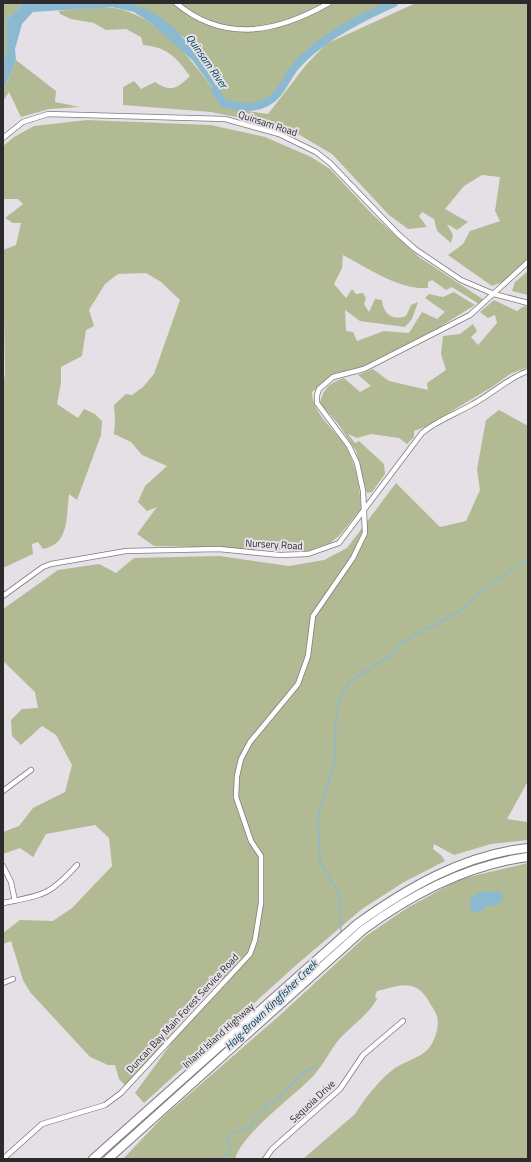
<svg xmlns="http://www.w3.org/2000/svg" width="531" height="1162" font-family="'Titillium Web',sans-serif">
<rect width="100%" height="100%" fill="#e5e0e6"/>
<!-- green -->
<g fill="#b2ba94">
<path d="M3 3H24L7 19V50L3 62Z"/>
<path d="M129 3H394C362 17 318 40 295 67 286 78 281 95 267 102 253 110 238 107 223 103L216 82 185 38Z"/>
<path d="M416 3H528V258L505 281 492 286 448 255 463 244 470 231 500 221 495 211 500 177 482 175 464 186 445 209 468 222 457 230 447 224 453 235 451 243 437 231 434 219 422 212 419 216 427 227 408 229 389 215 332 154 286 127 211 112 123 105V87L134 81 141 89 155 82C171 93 178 88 190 76 176 57 167 47 143 45L141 37 126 29 106 30 94 23 71 19 60 14 59 11C76 9 97 5 114 8 159 15 194 63 220 98L222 105 241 110 268 114 306 65 326 44Z"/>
<path d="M16 60 56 91 55 102 80 107 49 109 21 117 9 92 3 101V91Z"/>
<path d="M87 120 211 125 265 137 311 157 330 169 372 214 419 257 484 300 479 304 452 287 446 290 432 280 428 282V288C399 290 368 268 343 255L342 268 334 284 346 298 352 289 356 294 363 293 366 298 364 304 369 312 375 299 382 300C383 314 393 321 406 316L411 305 418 302 412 319 405 327 360 321 345 310 346 331 353 332 357 341 384 331 409 333 422 312 437 319 445 312 425 298 429 294 443 297 454 292 475 305 438 328 362 367 333 374 312 392C313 416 336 429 347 449 357 467 360 489 361 509L339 536 330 543 305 552 271 549 154 546 137 534 157 507 147 511 138 502 145 486 167 466 142 455 131 442 114 434 115 420 114 405 126 394 132 395 143 387 154 374 180 300 161 282 146 273 118 274 105 284 89 310 94 326 86 330 82 356 61 367V383L57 404 78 418 84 409 95 414 102 421 101 435 77 500 69 494C66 516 70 544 43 549L38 542 32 544 33 554 3 568V385L5 375 3 250 16 245 21 223H13L5 218 23 204 18 199H3V146L14 137 34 126Z"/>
<path d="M528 271V295L512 291 515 282Z"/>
<path d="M494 300 517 311 524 306 528 307V367L510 374 492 387 425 427 414 431V437L407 444 399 438 371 434 357 438 348 434 355 443 359 441 384 464 385 474 372 492 367 493 356 451 339 425 320 403C323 389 330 382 344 378L360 392 371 386 358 375 373 369 389 381 428 390 427 383 446 370 441 354 443 336 460 334 473 324 477 331 471 337 478 345 497 323 495 315 488 318 480 312Z"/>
<path d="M499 410 528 426V781L507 819 528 822V840L491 844 454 855 434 844 433 849 441 855 445 861 404 882 362 909 295 966 144 1103 135 1093 173 1041 227 983 220 978 126 1086 119 1079 115 1065H108L90 1057 30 992 23 980 11 941 3 944V933L20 920 53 921 72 908 112 866 109 838 95 825 46 834 33 857 20 848 3 854V832L19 826 33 808 65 792 72 765 56 735 42 726 21 745 12 736 11 720 22 709 38 708 35 692 3 661V609L58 570 99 564 116 573 134 558 219 556 289 566 324 560 347 548 396 483 440 527 466 521 480 490 477 469 486 420Z"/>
<path d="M528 863V1159H303L355 1114C365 1098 380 1079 395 1068 404 1062 416 1059 425 1052 434 1045 440 1027 437 1016 435 1011 431 1005 428 1000 414 977 397 987 377 991L375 996 377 999C366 1018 350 1026 337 1042 327 1055 321 1070 308 1081 288 1101 243 1133 235 1159H123L163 1117 279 1016 366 936 407 908 460 879Z"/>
</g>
<!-- water -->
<g fill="#8bbad0">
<path d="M24 3H129C163 13 181 32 200 60 209 73 216 83 220 98L193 61 152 24 134 12 112 7 33 12 22 24 15 49 16 60 3 91V62L7 50V19Z"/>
<path d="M500 892 504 896 498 905H489L478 913 470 910C468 889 483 892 500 892Z"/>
</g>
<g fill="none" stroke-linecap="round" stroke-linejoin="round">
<!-- stream -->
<g stroke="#8bbad0" stroke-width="1.5">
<path d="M3 14 7 19"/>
<path d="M341 933 339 894 320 862 318 817 335 759 336 716 340 698 350 681 390 656 402 642 459 612 492 583 528 559"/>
<path d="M207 1076 238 1047"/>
<path d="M221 1159 231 1150 227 1140C235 1127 240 1132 251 1127L254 1118 265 1109V1106L279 1098 301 1074 315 1066"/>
</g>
<!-- river -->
<path stroke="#8bbad0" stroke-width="8" d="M215 89 223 103C238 107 253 110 267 102 281 95 286 78 295 67 318 40 362 17 394 3"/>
<defs>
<g id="street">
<path d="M176 3C225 44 278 32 329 3"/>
<path d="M3 138 23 122 48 114 225 119 279 134 316 152 330 163 398 234 415 249 461 280 494 294 528 303"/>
<path d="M3 596 43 567 51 564 126 551 219 549 280 555 308 554 339 543 422 433C437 420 456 414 473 404 492 394 508 378 528 371"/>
<path d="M3 791 31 770"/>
<path d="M3 866 11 882 15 901"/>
<path d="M3 903C43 895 49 896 77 865"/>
<path d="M3 983 13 979"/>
<path d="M3 1159 42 1124 105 1105 121 1093 250 954 255 940 261 903V856L251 841 236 797 237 776 241 759 250 742 298 684 308 656 313 616 353 558 365 533 363 491 357 463 349 446 317 403V395L319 389 333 377 364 369 470 315 528 262"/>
<path d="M265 1159 272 1149 340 1089 363 1055 403 1021"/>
</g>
<g id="highway">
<path d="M93 1159 357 924C407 888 465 854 528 848"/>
<path d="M108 1159 363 930C412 894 467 865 528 857"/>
</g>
</defs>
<!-- street casing -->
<use href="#street" stroke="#7e7a7f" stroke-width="6"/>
<!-- highway casing -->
<use href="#highway" stroke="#7e7a7f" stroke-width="10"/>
<!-- street -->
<use href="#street" stroke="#fff" stroke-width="4.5"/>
<!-- highway -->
<use href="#highway" stroke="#fff" stroke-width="8"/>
</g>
<g text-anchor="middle" stroke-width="4" stroke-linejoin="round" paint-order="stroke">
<!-- street labels -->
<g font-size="10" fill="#2c2a2c" stroke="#e5e0e6">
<text transform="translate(268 123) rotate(18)" y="4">Quinsam Road</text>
<text transform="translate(274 544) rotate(3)" y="4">Nursery Road</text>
<text transform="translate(182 1013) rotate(-47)" y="4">Duncan Bay Main Forest Service Road</text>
<text transform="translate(218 1035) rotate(-42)" y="4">Inland Island Highway</text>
<text transform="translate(312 1101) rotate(-43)" y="4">Sequoia Drive</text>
</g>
<!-- water labels -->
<g font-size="11" font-style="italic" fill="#02465c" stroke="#e5e0e6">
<text transform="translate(207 61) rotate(55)" y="4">Quinsam River</text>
<text transform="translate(271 1005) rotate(-44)" y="4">Haig-Brown Kingfisher Creek</text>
</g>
</g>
<!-- border -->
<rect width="531" height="1162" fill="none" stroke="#2c2a2c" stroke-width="8"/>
</svg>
